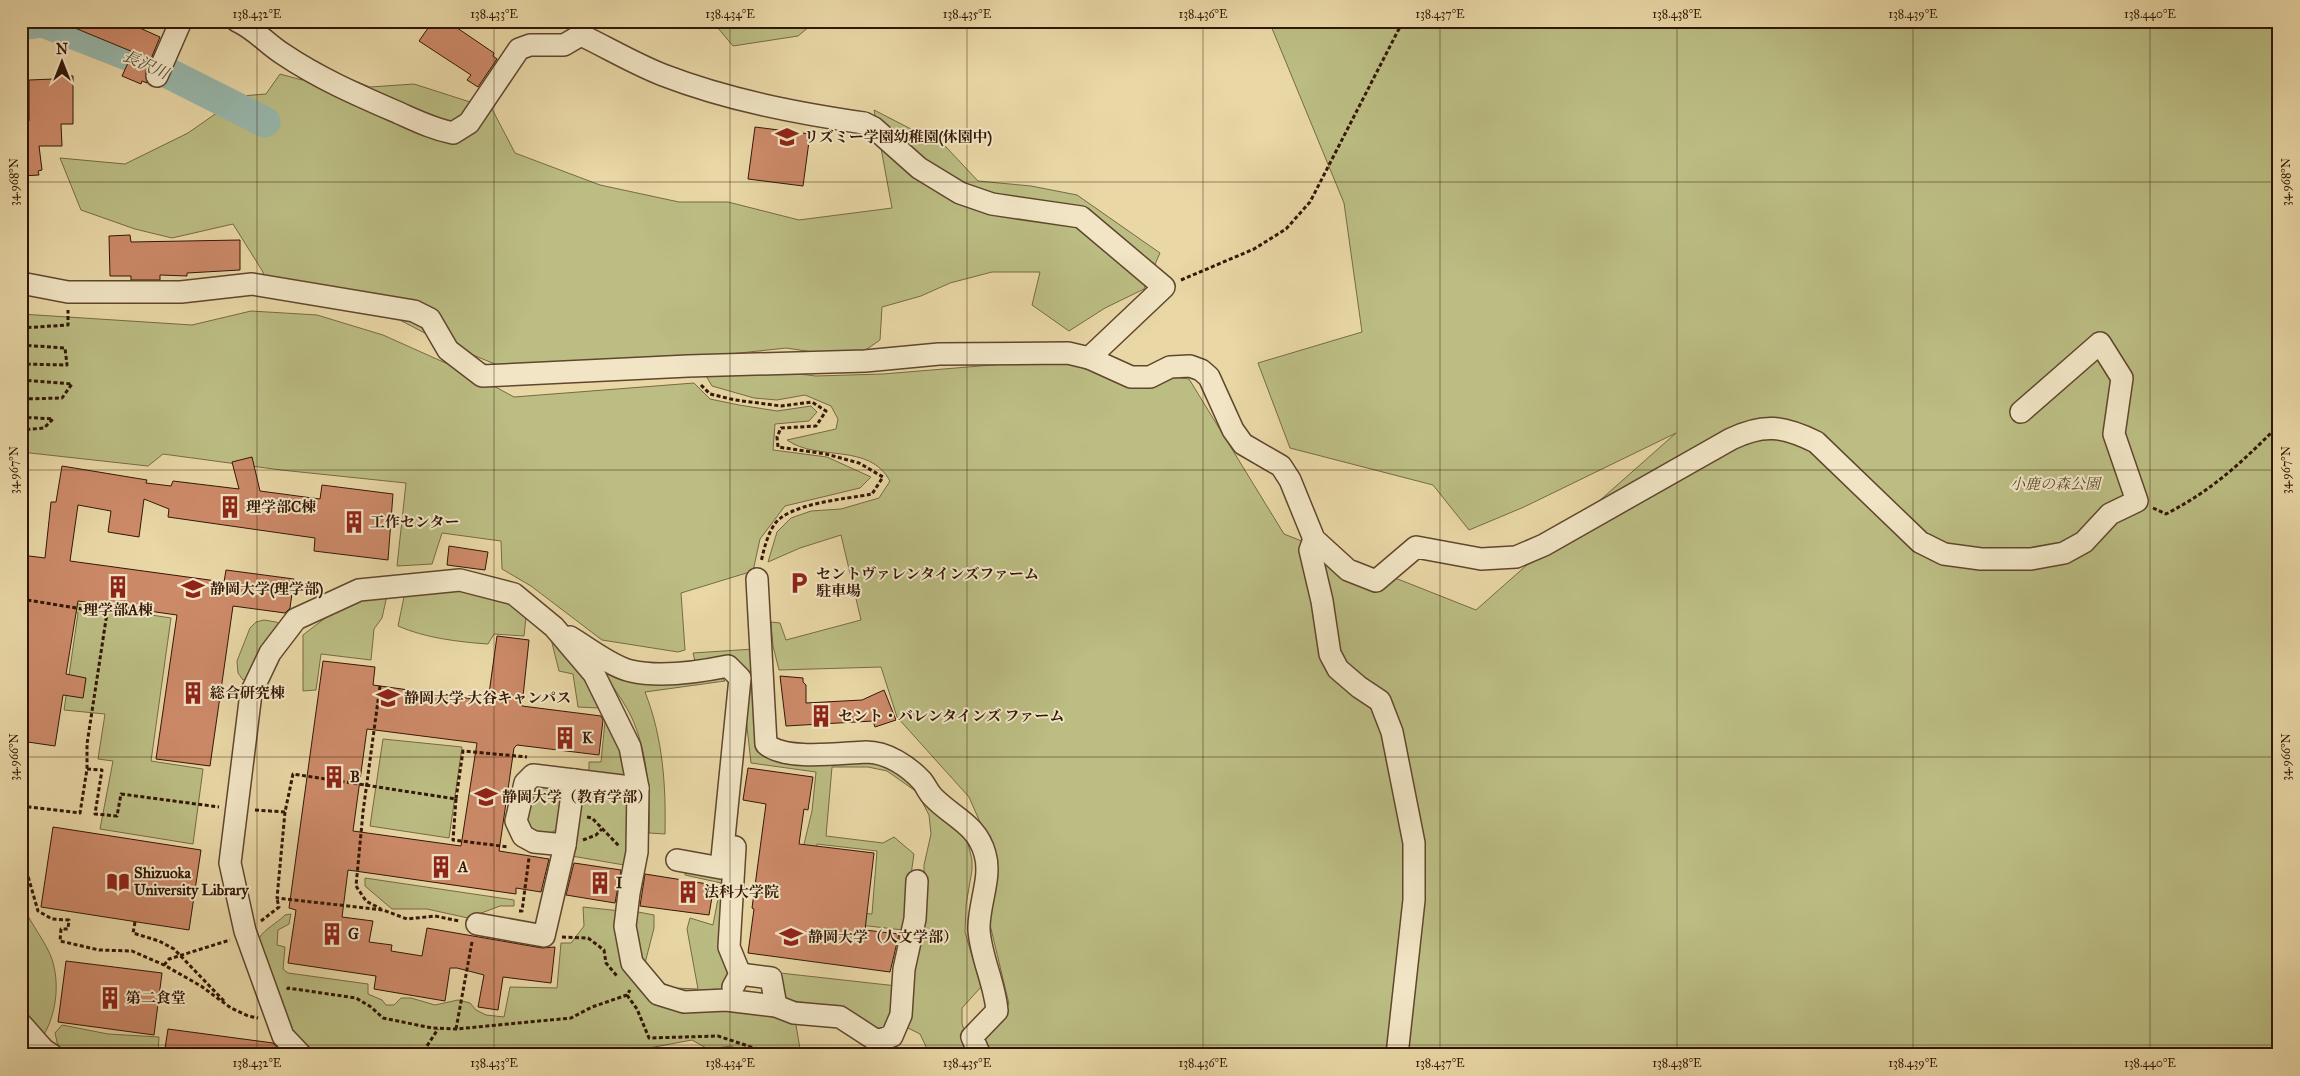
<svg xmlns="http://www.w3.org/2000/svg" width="2300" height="1076" font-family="'IM FELL Great Primer','Noto Serif JP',serif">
<rect width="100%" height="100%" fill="#e9d7a6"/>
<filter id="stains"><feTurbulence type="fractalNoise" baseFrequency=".004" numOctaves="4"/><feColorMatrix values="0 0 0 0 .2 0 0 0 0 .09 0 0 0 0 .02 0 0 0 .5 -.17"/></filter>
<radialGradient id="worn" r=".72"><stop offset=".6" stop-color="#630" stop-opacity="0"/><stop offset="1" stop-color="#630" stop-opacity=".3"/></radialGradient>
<!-- green -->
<g fill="#bbbd83" stroke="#776a44">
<path d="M712 21H816L798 36 733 46Z"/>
<path d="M1269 21H2279V1055H989L982 1038 1009 1004 987 912 997 861 969 797 897 717 881 667 779 670 773 646 771 622 780 623 786 640 861 620 841 535 800 548 768 562 777 532 791 518 811 511 841 509 879 498 890 481C869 442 818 462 787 440L836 429 838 419 831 406 805 395 777 400 754 398 712 386 705 374 773 371 816 376 883 374 1053 360 1189 379 1284 534 1476 610 1676 433 1524 507 1469 530 1433 485 1290 448 1258 363 1362 332 1344 203Z"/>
<path d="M328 70 370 87 414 84 492 109 515 153 600 185 679 202H728L799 220 892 208 874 110 946 147 978 181 1031 186 1077 195 1160 253 1144 289 1105 308 1069 331 1032 305 1040 272H992L950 283 921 296 882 307 880 340 854 358 786 348 657 362 507 369 444 343 392 316 266 288 263 272 233 224 172 238 135 229 81 210 60 158 125 164 188 133 241 96 266 94 280 74 302 80Z"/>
<path d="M251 311 317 315 383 335 479 378 514 397 694 383 710 399 739 405 777 411 811 406 817 412 809 421 775 424 773 450 827 457 871 477 860 488 785 506 760 539 753 571 681 593 685 650 678 652 602 640 531 586 502 569 501 541 442 533 432 564 397 566 406 483 281 470 163 454 148 466 21 452V314L192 325Z"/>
<path d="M470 588 516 605 526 617 524 636 494 634 488 644C459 642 425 638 398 626L405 592Z"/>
<path d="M388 591 382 618 374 629 371 660 321 654 316 690 303 691V635L337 609Z"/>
<path d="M65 602 171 618 151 761 203 769 193 844 100 829 113 761 98 759 105 714 64 710 78 613 61 609Z"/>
<path d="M264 620 276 622 284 626 248 679 243 680 238 673 237 661 250 628 256 622Z"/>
<path d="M550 635 584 671 617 730 628 780 589 776V762H601L605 721 600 708 578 707 573 674 559 671Z"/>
<path d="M754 649 756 744 872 760 900 769 966 835 972 860V870L966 905 965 932 981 987 962 1008V1024L973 1055H930L920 1034 906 1027 884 1034 830 1006 786 1000 780 973 897 986 924 902V865L931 834 929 815 917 792 887 771 868 767H832L826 836 883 843 894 837 914 854 903 930 834 922 808 908 872 914 877 851 817 844 814 863 800 861 812 811 816 772 751 763 742 681 696 665 693 653Z"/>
<path d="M594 657 716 673 725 681 645 692C663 738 666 785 665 834L649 833C650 794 648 752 631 716 621 696 605 677 594 657Z"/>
<path d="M383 739 462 747 449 838 370 826Z"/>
<path d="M547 782 558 789 561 798 557 829 548 835 527 829C527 810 523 784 547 782Z"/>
<path d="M577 786 632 792 630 866 566 855Z"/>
<path d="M733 825 736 964 724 995 665 993 661 982 674 988 698 989 687 929 690 918 713 925 721 883 685 875 686 864 710 868Z"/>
<path d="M21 870C23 880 25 908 28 916 34 927 42 938 48 950 61 975 58 1012 43 1036L27 1020 21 1007Z"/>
<path d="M365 878 514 900V906H500L468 918 427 909H392L365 886Z"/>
<path d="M583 907 621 911 652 995 787 1014 796 1025 801 1055H742L732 1046 708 1049 692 1040 649 1048 628 1055H315L290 1032 259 938C266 928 276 924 285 915L291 914 289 924 278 930 277 945 285 947 283 969 288 973 368 984V994L382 1000 386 1005H394L401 998H411L435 1005 458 1000 470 1003 476 1010 486 1015 504 1017 510 987 557 988 561 943H571L584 926Z"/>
<path d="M633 911 654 915V928L644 967 635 956Z"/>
<path d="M62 1025 108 1034 159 1037 158 1055H60L55 1033Z"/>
</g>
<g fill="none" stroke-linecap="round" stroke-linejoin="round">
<!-- river -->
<path stroke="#98b8ad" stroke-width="31" d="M21 25 43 22 148 63 265 122"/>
</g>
<!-- building -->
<g fill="#cd8a69" stroke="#331605" fill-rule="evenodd">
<path d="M58 21H135L133 25 160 37 146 71 147 83 142 81 141 84 122 76 133 52Z"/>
<path d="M433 21H447L494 53 493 56 497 59 478 87 467 80 471 75 419 41Z"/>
<path d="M54 74 73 76V124H61L62 146H39L42 170 38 171 39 175 21 176V122L29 121V80L54 79Z"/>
<path d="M755 127 810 134 803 186 748 179Z"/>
<path d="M130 235 131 242 240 240V270L187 273V276L160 275V280H131V276H110L109 236Z"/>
<path d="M252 457 260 491 320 499 322 485 393 494 388 560 314 551 315 538 168 517 169 509 144 499 139 537 108 532 111 511 78 505 70 561 224 582 226 570 294 579 290 608 285 613 233 606 210 766 156 759 177 615 78 601 66 674 86 678 83 698 63 695 55 746 21 741V629L27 595 21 594V555L45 558 51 502H56L62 466 147 480 146 483 171 486 173 481 239 489 232 462Z"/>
<path d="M449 546 488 552 485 570 447 565Z"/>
<path d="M497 636 529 640 522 706 601 716 603 720 599 755 517 745 514 748 499 851 549 859 541 892 516 888V894L348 870 342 917 373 921 369 942 392 945 391 951 422 956 427 928 542 948 555 947 551 983 503 977 498 1010 478 1007 484 975 457 968H450L445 1001 374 989 376 976 288 963 296 910 289 908 323 661 375 667 373 685 488 701ZM367 729 477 743 461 846 353 831Z"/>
<path d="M780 676 803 678V682L806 685V703L862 700 884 690 896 720 875 727 873 721 786 726Z"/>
<path d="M748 768 813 777 808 810 804 809 799 844 874 853 865 930 899 934 890 972 748 953 754 909 752 908 766 804 743 800Z"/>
<path d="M53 827 201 850 189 930 41 907Z"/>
<path d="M574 863 621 870 615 903 566 895Z"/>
<path d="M645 874 714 885 709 915 640 906Z"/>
<path d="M66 961 162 973 154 1035 58 1022Z"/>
<path d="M168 1029 273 1043 284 1055H164Z"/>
</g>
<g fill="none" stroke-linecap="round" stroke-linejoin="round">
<defs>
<g id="minor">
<path d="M237 21C255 29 267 44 283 54 320 79 360 96 399 113 417 121 433 129 453 133L469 123 519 49 530 45H564L581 35C608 48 635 64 663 75 728 100 796 113 864 123L874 128 919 168 960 193 992 204 1081 217 1164 287 1089 358"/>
<path d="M157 76 181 21"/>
<path d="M21 283 68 292H181L252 284 414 311 430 319 448 350 482 376 688 366 865 361 939 354 1068 353 1089 358 1131 377H1150L1170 367 1190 366 1201 370 1209 377 1233 430 1243 444 1281 466 1290 480 1314 539 1348 570 1376 581 1416 547 1481 559 1516 557 1544 545 1731 439C1764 423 1783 426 1816 442L1920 542 1944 554 1981 559H2031L2064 553 2084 542 2110 514 2137 501 2114 434 2122 378 2100 343 2021 412"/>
<path d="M1314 539 1310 550 1322 601 1330 654 1338 669 1359 687 1380 701 1392 732 1414 843V900L1397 1055"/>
<path d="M757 579 766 744C785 761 840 753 866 752 887 752 908 766 922 781 926 786 928 792 933 797 952 817 977 824 985 854 992 878 978 905 979 930 981 958 995 984 997 1011L972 1037 980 1055"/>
<path d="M570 637C587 647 612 667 631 671 661 678 699 672 728 666L740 678 721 868 677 860"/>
<path d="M565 845 534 842 523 836 516 821 525 783 533 775 574 780"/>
<path d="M735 847 729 947 740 974"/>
<path d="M477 924 544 936 565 845 574 780 638 788"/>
<path d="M733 987 740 974 771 978 776 1006"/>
<path d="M21 1024 44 1050 52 1055"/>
<path d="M301 1055 283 1036 245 931 230 863 251 693 270 653 296 619 359 590 460 580 514 594 554 627 594 674 630 747 638 788 637 852 629 893 625 926 632 963 658 994 684 1002 726 1000 776 1006 794 1013 840 1017 877 1041 892 1036 901 1015 904 969 915 919 917 881"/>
</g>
</defs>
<!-- minor casing -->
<use href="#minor" stroke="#60462d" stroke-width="24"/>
<!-- path -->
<g stroke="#331605" stroke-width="3" stroke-dasharray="4 2.5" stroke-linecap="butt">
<path d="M1181 280 1254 249 1286 229 1310 202 1403 21"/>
<path d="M21 328 68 325V310"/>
<path d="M21 345 65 348 67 365 21 364"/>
<path d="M21 380 72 384 62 398 21 399"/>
<path d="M701 385 710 394 735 400 781 406 812 402 826 411 816 426 781 428 777 437 778 447 826 454 859 463 883 477 872 494C847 499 788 503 774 525 767 536 764 549 761 562"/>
<path d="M21 417 53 419 44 428 21 430"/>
<path d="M2153 508 2166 514C2214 489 2241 463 2279 425"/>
<path d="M21 599 107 613 87 744V769"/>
<path d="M380 686 363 812 356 886 366 901 381 909"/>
<path d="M456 799 453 840 509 847"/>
<path d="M21 806 80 813 87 769 102 770 95 814 117 816 121 794 219 807"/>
<path d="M255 810 285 812 293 774 456 799 463 751 527 757"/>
<path d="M285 812 277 898 383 910 407 919 435 916 459 921"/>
<path d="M21 816 26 805"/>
<path d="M587 817 592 818 619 846"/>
<path d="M583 840 596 835 602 829"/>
<path d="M21 852 38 911 52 919 69 920 68 929H61L60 941 99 950 132 951 164 965 201 986 231 1008 248 1016 258 1018"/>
<path d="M519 911H522L529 858"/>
<path d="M261 921 279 907 277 899"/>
<path d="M135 922 133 933 159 941 174 949 224 1001"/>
<path d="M562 937 588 938 604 950 606 963 617 976"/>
<path d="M164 965 169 959 230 940"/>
<path d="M288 990V988L356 998 371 1007 383 1018 432 1028 456 1029 571 1018 592 1007 627 995 630 990"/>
<path d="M627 995 637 1009 649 1038 718 1036 757 1049V1055"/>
<path d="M456 1029 472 942"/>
<path d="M418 1055 425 1049 438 1029"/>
</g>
<!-- minor -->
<use href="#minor" stroke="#f1e5c5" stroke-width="21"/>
</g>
<!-- ticks -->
<path fill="none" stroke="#331605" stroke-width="1" stroke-opacity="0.45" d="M257 21V1055M494 21V1055M730 21V1055M967 21V1055M1203 21V1055M1440 21V1055M1677 21V1055M1913 21V1055M2150 21V1055M21 182H2279M21 470H2279M21 757H2279M21 1045H2279"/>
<!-- icons -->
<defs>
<symbol id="school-bare" viewBox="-9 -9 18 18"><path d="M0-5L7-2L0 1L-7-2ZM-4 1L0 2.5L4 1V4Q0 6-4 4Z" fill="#8f2418" stroke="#f1e5c5" stroke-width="2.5" paint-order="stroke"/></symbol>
<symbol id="building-bare" viewBox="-9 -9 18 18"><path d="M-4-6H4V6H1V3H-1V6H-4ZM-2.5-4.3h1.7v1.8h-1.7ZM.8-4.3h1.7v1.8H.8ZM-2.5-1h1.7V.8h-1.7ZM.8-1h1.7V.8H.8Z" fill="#8f2418" stroke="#f1e5c5" stroke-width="2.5" paint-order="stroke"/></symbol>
<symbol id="parking-bare" viewBox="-9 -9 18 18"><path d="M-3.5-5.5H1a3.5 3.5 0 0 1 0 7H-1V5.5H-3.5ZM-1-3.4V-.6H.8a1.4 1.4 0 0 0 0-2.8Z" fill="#8f2418" stroke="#f1e5c5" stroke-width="2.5" paint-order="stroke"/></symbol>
<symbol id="university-bare" viewBox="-9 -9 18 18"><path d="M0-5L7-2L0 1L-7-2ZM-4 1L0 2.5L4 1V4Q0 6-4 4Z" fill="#8f2418" stroke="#f1e5c5" stroke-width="2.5" paint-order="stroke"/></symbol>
<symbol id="library-bare" viewBox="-9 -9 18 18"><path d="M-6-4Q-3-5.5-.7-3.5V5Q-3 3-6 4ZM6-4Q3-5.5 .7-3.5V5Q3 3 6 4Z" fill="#8f2418" stroke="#f1e5c5" stroke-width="2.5" paint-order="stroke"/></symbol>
</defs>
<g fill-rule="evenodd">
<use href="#school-bare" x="771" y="121" width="32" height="32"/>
<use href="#building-bare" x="214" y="491" width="32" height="32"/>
<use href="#building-bare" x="338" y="506" width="32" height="32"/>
<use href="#parking-bare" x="783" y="567" width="32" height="32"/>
<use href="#building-bare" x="102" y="571" width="32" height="32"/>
<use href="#university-bare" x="177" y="573" width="32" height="32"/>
<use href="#building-bare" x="177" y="677" width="32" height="32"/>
<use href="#university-bare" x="372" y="682" width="32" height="32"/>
<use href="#building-bare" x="805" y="700" width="32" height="32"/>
<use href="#building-bare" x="549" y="722" width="32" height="32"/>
<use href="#building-bare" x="318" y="761" width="32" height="32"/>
<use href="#university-bare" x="470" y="781" width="32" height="32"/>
<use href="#building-bare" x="425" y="851" width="32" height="32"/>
<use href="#library-bare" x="102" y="866" width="32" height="32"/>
<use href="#building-bare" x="584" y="867" width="32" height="32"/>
<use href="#building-bare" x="672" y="876" width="32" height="32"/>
<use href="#building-bare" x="316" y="918" width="32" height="32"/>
<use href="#university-bare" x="775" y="921" width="32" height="32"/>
<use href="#building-bare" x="94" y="982" width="32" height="32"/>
</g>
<g text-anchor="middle" stroke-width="4" stroke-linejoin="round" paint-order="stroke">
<!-- poi labels -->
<g font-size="15" font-weight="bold" fill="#331605" stroke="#f1e5c5" text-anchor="start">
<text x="804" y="142">リズミー学園幼稚園(休園中)</text>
<text x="246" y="512">理学部C棟</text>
<text x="370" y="527">工作センター</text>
<text x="816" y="579">セントヴァレンタインズファーム<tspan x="816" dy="17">駐車場</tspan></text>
<text x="210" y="594">静岡大学(理学部)</text>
<text x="118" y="615" text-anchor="middle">理学部A棟</text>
<text x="210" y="698">総合研究棟</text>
<text x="404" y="703">静岡大学 大谷キャンパス</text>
<text x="838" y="721">セント・バレンタインズ ファーム</text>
<text x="582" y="743">K</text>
<text x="350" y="782">B</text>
<text x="502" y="802">静岡大学（教育学部）</text>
<text x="458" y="872">A</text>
<text x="134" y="878">Shizuoka<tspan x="134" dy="17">University Library</tspan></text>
<text x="616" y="888">I</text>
<text x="704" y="897">法科大学院</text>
<text x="348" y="939">G</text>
<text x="808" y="942">静岡大学（人文学部）</text>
<text x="126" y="1003">第二食堂</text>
</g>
<!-- park labels -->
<g font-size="15" font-style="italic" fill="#5c482b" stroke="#f1e5c5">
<text x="2055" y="489">小鹿の森公園</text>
</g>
<!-- water labels -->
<g font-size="16" font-style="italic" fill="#514737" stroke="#f1e5c5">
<text transform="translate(146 64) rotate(24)" y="6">長沢川</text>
</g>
</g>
<!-- margin -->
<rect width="2300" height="1076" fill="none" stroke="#e9d7a6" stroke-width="55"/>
<!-- north arrow -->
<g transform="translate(62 62)" stroke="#f1e5c5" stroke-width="4" paint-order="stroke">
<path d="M0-4L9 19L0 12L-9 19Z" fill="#331605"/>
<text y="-8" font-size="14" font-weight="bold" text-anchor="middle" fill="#331605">N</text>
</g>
<rect x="28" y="28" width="2244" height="1020" fill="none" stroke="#331605" stroke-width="2"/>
<g font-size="12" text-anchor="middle" fill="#331605">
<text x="257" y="18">138.432°E</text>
<text x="494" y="18">138.433°E</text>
<text x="730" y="18">138.434°E</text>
<text x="967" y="18">138.435°E</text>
<text x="1203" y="18">138.436°E</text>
<text x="1440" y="18">138.437°E</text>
<text x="1677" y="18">138.438°E</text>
<text x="1913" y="18">138.439°E</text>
<text x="2150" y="18">138.440°E</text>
<text transform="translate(14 182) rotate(-90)" y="4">34.968°N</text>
<text transform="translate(2286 182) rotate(-90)" y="4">34.968°N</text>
<text transform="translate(14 470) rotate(-90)" y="4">34.967°N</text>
<text transform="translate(2286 470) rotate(-90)" y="4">34.967°N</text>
<text transform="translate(14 757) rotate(-90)" y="4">34.966°N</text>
<text transform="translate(2286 757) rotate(-90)" y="4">34.966°N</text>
<text x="257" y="1067">138.432°E</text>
<text x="494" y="1067">138.433°E</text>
<text x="730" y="1067">138.434°E</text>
<text x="967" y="1067">138.435°E</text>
<text x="1203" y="1067">138.436°E</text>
<text x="1440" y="1067">138.437°E</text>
<text x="1677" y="1067">138.438°E</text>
<text x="1913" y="1067">138.439°E</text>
<text x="2150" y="1067">138.440°E</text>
</g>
<rect width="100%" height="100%" filter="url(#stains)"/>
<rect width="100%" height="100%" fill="url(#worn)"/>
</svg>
